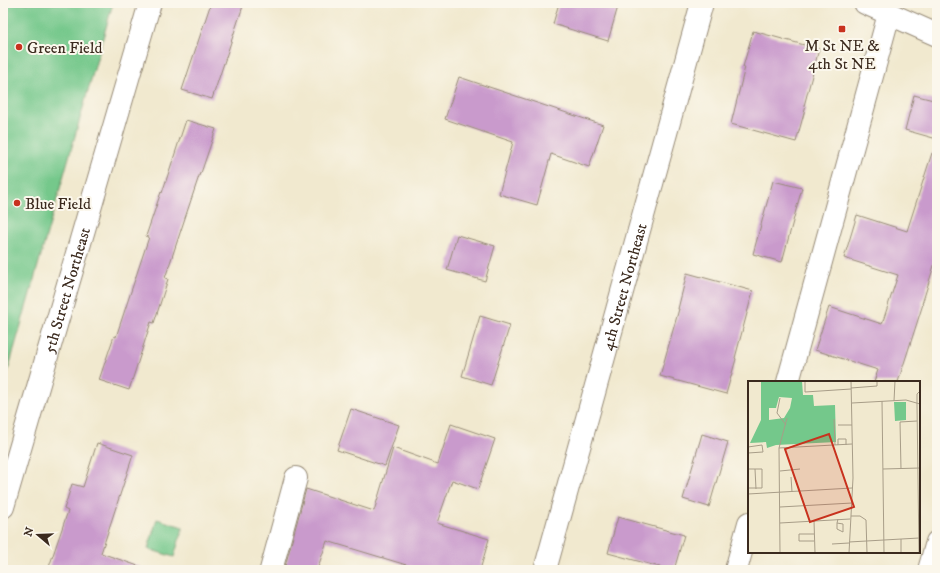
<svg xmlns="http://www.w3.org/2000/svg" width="940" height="573" font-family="'IM FELL DW Pica',serif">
<rect width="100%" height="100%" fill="#fbf7ec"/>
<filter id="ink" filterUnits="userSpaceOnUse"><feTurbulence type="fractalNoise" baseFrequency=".025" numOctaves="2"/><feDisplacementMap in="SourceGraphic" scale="8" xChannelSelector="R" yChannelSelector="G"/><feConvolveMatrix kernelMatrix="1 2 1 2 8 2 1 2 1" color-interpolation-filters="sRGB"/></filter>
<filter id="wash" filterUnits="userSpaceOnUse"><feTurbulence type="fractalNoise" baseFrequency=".012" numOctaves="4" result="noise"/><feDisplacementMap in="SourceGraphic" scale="16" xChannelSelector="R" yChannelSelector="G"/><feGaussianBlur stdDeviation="0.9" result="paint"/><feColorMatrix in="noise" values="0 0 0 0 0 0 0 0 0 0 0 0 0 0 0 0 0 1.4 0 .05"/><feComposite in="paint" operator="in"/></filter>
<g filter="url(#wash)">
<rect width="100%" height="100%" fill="#f1e9cf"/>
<!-- green -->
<g fill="#74c88b" stroke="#587954">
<path d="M3 3H113L3 388Z"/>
<path d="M157 519 183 527 174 557 148 549Z"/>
</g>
<g id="blocks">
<!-- building -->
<g fill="#c99acc">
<path d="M211 3H244L212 99 182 90Z"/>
<path d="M559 3H619L608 41 553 24Z"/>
<path d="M753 31 819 49 804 106H806L796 142 731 124 745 67H743Z"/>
<path d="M459 77 603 125 589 167 551 154 537 205 499 194 513 142 445 119Z"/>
<path d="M914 95 937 101V139L905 130Z"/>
<path d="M186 120 216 129 201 173H200L165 278 168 279 154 323 151 322 129 390 99 380 114 336 116 337 149 237 146 236 161 192 162 193Z"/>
<path d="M932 153 937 154V256L922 304H923L898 382H874L878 370 815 350 829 307 882 324 898 275 844 258 857 215 907 231Z"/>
<path d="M773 181 802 188 782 262 753 254Z"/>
<path d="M457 235 495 246 485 281 447 270Z"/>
<path d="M687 273 753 291 735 358 736 359 726 394 660 376 679 309H678Z"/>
<path d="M480 316 510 325 491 385 462 376Z"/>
<path d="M351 409 399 425 385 466 337 450Z"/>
<path d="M451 424 495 439 478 489 452 480 437 523 489 539 480 570H423L327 541 317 570H284L306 489 374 511 393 448 438 464Z"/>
<path d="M702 434 728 442 709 507 683 499Z"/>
<path d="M97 443 133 455 101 553 141 567 140 570H48L68 511 64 509 72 484 83 487Z"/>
<path d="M618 517 684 535 674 570H671L608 553Z"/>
</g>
</g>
</g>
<g filter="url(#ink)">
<use href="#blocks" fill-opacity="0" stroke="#968a76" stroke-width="1"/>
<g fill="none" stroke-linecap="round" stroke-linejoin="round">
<defs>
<g id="minor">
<path d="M788 382 889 14"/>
<path id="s1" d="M3 507 150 3"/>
<path d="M271 570 296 478"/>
<path id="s2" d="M545 570 702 3"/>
<path d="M736 570 749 523"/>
<path d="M929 570 937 542"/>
</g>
<path id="major" d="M865 3 937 35"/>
</defs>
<!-- minor casing -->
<use href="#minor" stroke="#968a76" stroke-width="24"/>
<!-- major casing -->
<use href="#major" stroke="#968a76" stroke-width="24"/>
<!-- minor -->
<use href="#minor" stroke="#fff" stroke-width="22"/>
<!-- major -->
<use href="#major" stroke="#fff" stroke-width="22"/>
</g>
</g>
<!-- markers -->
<g fill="#c8321e" stroke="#fbf7ec" stroke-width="1.5">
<rect x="838" y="25" width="8" height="8" rx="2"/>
<circle cx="19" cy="47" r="4"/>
<circle cx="17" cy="203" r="4"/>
</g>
<g text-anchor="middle" stroke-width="4" stroke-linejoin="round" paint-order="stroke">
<!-- poi labels -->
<g font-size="16" fill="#3b2a1e" stroke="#fbf7ec" text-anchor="start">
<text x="842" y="51" text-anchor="middle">M St NE &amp;<tspan x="842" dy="18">4th St NE</tspan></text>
<text x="27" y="53">Green Field</text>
<text x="25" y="209">Blue Field</text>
</g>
<!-- street labels -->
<g font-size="16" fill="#3b2a1e" stroke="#fbf7ec">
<text dy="6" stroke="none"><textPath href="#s2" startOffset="294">4th Street Northeast</textPath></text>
<text dy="6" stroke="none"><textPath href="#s1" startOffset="226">5th Street Northeast</textPath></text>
</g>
</g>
<!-- overview -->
<g transform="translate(748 381)">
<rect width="172" height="172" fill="#f1e9cf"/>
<path d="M13 0H54L55 14H65L66 25 87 24 88 61 28 64 19 67 18 61 2 62 13 39ZM31 16 44 17 42 27 36 37 21 39V27H28ZM146 21H158V39L147 40Z" fill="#74c88b" fill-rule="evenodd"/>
<path fill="none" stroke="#a89d88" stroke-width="1" d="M57 0V11L103 8M103 7 129 5V0M32 17 29 32 38 44M134 20 136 172M146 20 147 0M104 22 158 19 172 23M86 38 87 64M90 44H104M90 64V58H98V64M0 66 14 64 15 71 0 72M31 67 104 63M0 88H14V107H0M7 88 8 108M135 88 172 87M153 88 152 41 169 40M32 90 52 88M43 96 44 111M0 113 104 107M32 126 104 122M103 135H112L118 139 119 172M66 140 67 172M32 142 102 138M89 142 95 143V151L89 148V142L90 138M66 153H51V160H66M153 158V172M101 161 171 157M84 163 101 162M32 172 31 67 39 37M101 172 105 97 103 0M171 172 169 23V13L172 10"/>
<path fill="#c8321e" fill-opacity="0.15" stroke="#c8321e" stroke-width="2" d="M81 53 106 126 62 141 37 68Z"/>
<rect width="172" height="172" fill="none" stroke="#3b2a1e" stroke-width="2"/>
</g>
<!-- margin -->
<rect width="940" height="573" fill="none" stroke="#fbf7ec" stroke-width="16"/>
<!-- north arrow -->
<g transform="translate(38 535) rotate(289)" stroke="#fbf7ec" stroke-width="3" paint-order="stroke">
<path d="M0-3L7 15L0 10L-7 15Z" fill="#3b2a1e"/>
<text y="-6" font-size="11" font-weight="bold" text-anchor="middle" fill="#3b2a1e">N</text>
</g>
</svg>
